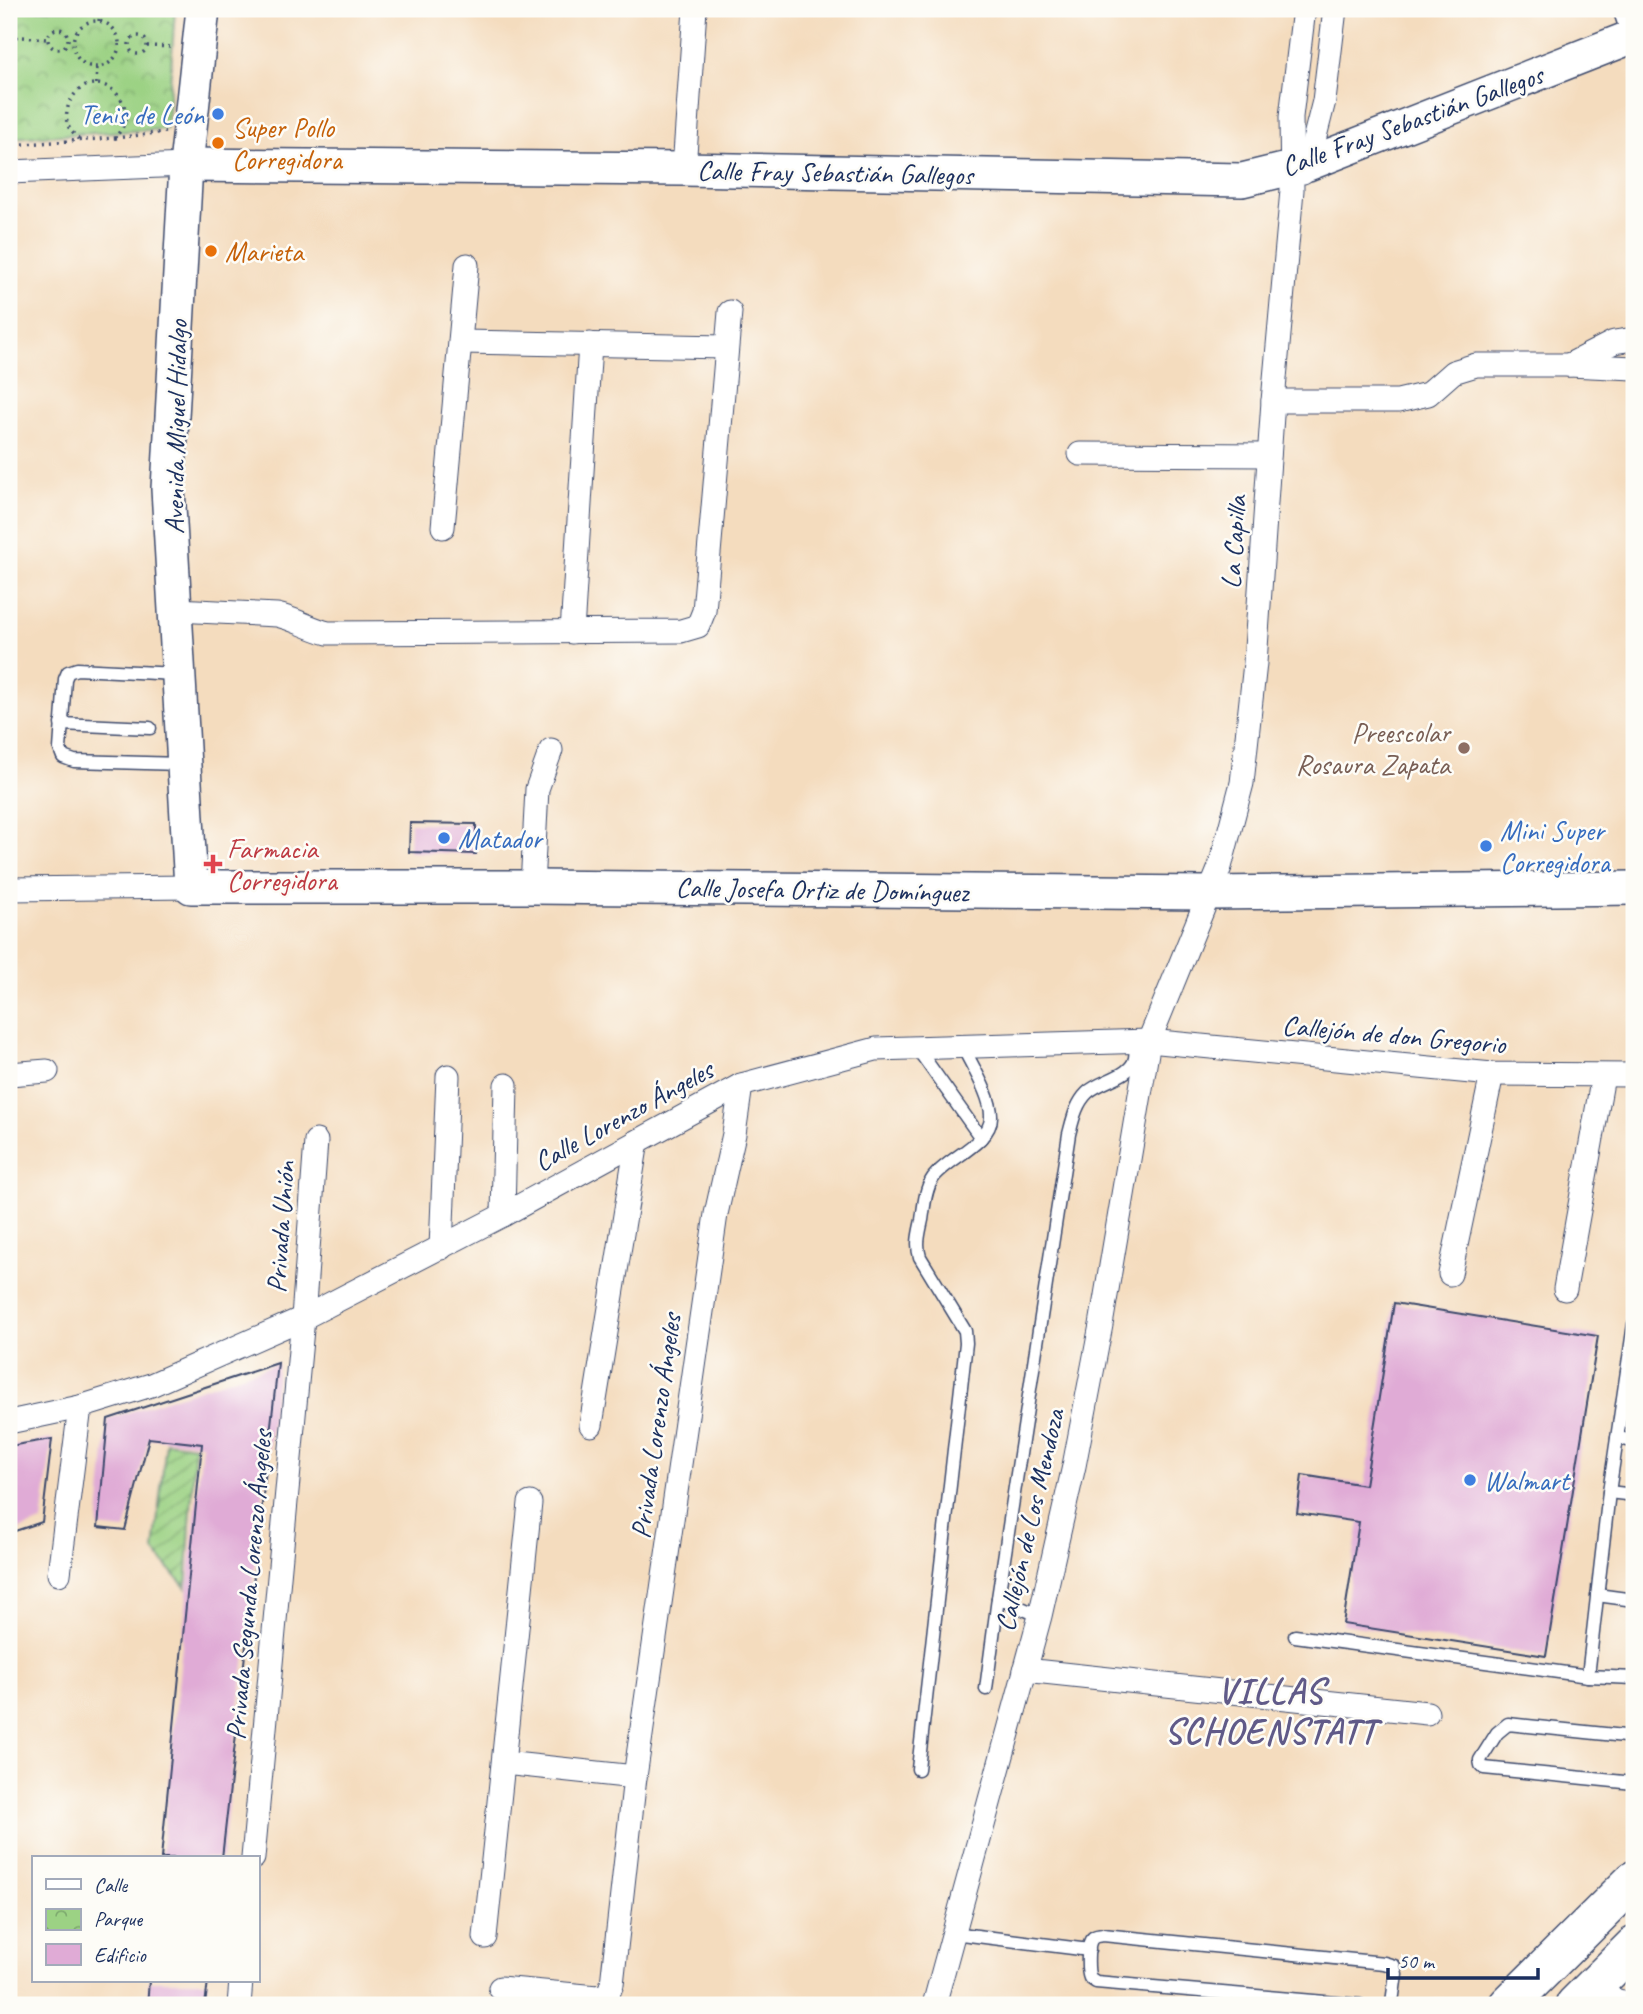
<svg xmlns="http://www.w3.org/2000/svg" width="1643" height="2014" font-family="Caveat,sans-serif">
<defs>
<pattern id="park-crowns" width="20" height="18" patternUnits="userSpaceOnUse" patternTransform="scale(1.75)"><rect width="20" height="18" fill="#9cd284"/><path d="M2 6a3 3 0 1 1 6 0M12 15a3 3 0 1 1 6 0" fill="none" stroke="#7eab6f"/></pattern>
<pattern id="garden-furrows" width="10" height="10" patternUnits="userSpaceOnUse" patternTransform="scale(1.75)"><rect width="10" height="10" fill="#9cd284"/><path d="M-1 1l2-2M0 10L10 0M9 11l2-2" fill="none" stroke="#7eab6f"/></pattern>
</defs>
<rect width="100%" height="100%" fill="#fdfcf7"/>
<filter id="ink" filterUnits="userSpaceOnUse"><feTurbulence type="fractalNoise" baseFrequency=".0143" numOctaves="2"/><feDisplacementMap in="SourceGraphic" scale="14" xChannelSelector="R" yChannelSelector="G"/><feConvolveMatrix kernelMatrix="1 2 1 2 8 2 1 2 1" color-interpolation-filters="sRGB"/></filter>
<filter id="wash" filterUnits="userSpaceOnUse"><feTurbulence type="fractalNoise" baseFrequency=".00686" numOctaves="4" result="noise"/><feDisplacementMap in="SourceGraphic" scale="28" xChannelSelector="R" yChannelSelector="G"/><feGaussianBlur stdDeviation="1.57" result="paint"/><feColorMatrix in="noise" values="0 0 0 0 0 0 0 0 0 0 0 0 0 0 0 0 0 1.4 0 .05"/><feComposite in="paint" operator="in"/></filter>
<g filter="url(#wash)">
<rect width="100%" height="100%" fill="#f4dcbe"/>
<!-- park -->
<path fill="url(#park-crowns)" stroke="#5c8071" stroke-width="2" d="M9 9H175L167 129 9 138Z"/>
<!-- garden -->
<path fill="url(#garden-furrows)" stroke="#5c8071" stroke-width="2" d="M166 1442 195 1446 186 1588 154 1551Z"/>
<g id="blocks">
<!-- building -->
<g fill="#e0abd6">
<path d="M410 823 476 824V854L409 852Z"/>
<path d="M1394 1303 1598 1336 1546 1656 1343 1624 1359 1522 1297 1513 1302 1475 1365 1485Z"/>
<path d="M278 1363 222 1858H161L202 1444 149 1438 125 1530 98 1527 108 1419Z"/>
<path d="M52 1439 42 1522 9 1533V1446Z"/>
<path d="M149 1981H208L205 2005H147Z"/>
</g>
</g>
</g>
<g filter="url(#ink)">
<use href="#blocks" fill-opacity="0" stroke="#3c496c" stroke-width="2"/>
<g fill="none" stroke-linecap="round" stroke-linejoin="round">
<defs>
<g id="lane">
<path d="M1619 9 1629 38"/>
<path d="M176 674 77 669 68 672 65 679 60 749 63 757 74 761 181 764"/>
<path d="M61 724 150 728"/>
<path d="M917 1048 981 1138"/>
<path d="M1634 1324 1609 1492 1588 1676 1634 1678"/>
<path d="M1617 1438 1634 1441"/>
<path d="M1609 1492 1634 1495"/>
<path d="M1597 1595 1634 1600"/>
<path d="M998 1598 1069 1134C1073 1119 1076 1104 1087 1093 1100 1080 1132 1077 1135 1058 1136 1053 1135 1047 1135 1042"/>
<path d="M1295 1636 1588 1676"/>
<path d="M986 1689 998 1598 1040 1616"/>
<path d="M1634 1737 1508 1724 1497 1733 1480 1760 1481 1765 1484 1768 1634 1783"/>
<path d="M918 1769 966 1343 965 1331 920 1257C916 1244 919 1234 922 1220 924 1207 925 1189 933 1178 946 1159 991 1143 991 1117 992 1097 972 1066 963 1047"/>
<path d="M953 1933 1089 1950"/>
<path d="M1360 2005 1096 1982 1090 1978C1087 1971 1087 1947 1091 1940 1094 1935 1098 1936 1103 1935L1384 1963 1394 1966 1396 1974 1392 2002 1390 2005"/>
</g>
<g id="street">
<path d="M684 169 695 9"/>
<path d="M9 172 186 165"/>
<path d="M1303 172 1308 164 1324 101 1335 9"/>
<path d="M461 342 726 347"/>
<path d="M1569 365 1614 342 1634 339"/>
<path d="M1273 401H1398L1428 394 1453 372 1476 365H1569L1634 368"/>
<path d="M1080 454 1269 455"/>
<path d="M443 527 467 265"/>
<path d="M176 610 277 615C295 619 311 629 328 633L681 631 698 626 704 611 730 312"/>
<path d="M572 632 590 344"/>
<path d="M532 887 537 789 551 750"/>
<path d="M9 889 191 887"/>
<path d="M9 1074 47 1071"/>
<path d="M503 1215 506 1085"/>
<path d="M441 1248 448 1076"/>
<path d="M1450 1274 1492 1074"/>
<path d="M1565 1289 1603 1076"/>
<path d="M9 1422 80 1407 151 1385 303 1318 503 1215 741 1085 876 1049 1149 1041 1492 1074 1634 1075"/>
<path d="M591 1425 637 1141"/>
<path d="M59 1574 80 1407"/>
<path d="M1025 1670 1427 1713"/>
<path d="M504 1763 635 1777"/>
<path d="M253 1858 303 1318 316 1141"/>
<path d="M485 1937 530 1503"/>
<path d="M500 1988 597 1997 608 1994 612 1984 635 1777 716 1214 734 1134 741 1085"/>
<path d="M1588 1992 1632 2005"/>
<path d="M239 2005 241 1981"/>
<path d="M934 2005 1040 1616 1074 1466 1101 1325 1149 1041 1220 867 1242 783 1255 663 1273 401 1292 190 1291 117 1304 9"/>
</g>
<g id="secondary">
<path d="M203 9 186 165 168 489 191 887H532L1208 893 1634 888"/>
<path d="M186 165 684 169 1242 180 1308 164 1634 36"/>
</g>
<g id="highway">
<path d="M1508 2005 1634 1880"/>
<path d="M1575 2005 1634 1946"/>
</g>
</defs>
<!-- lane casing -->
<use href="#lane" stroke="#3c496c" stroke-width="15"/>
<!-- street casing -->
<use href="#street" stroke="#3c496c" stroke-width="25"/>
<!-- secondary casing -->
<use href="#secondary" stroke="#3c496c" stroke-width="36"/>
<!-- highway casing -->
<use href="#highway" stroke="#3c496c" stroke-width="41"/>
<!-- path -->
<g stroke="#3c496c" stroke-width="3.5" stroke-dasharray="2 5" stroke-linecap="butt">
<circle cx="96" cy="44" r="23"/>
<path d="M99 21 100 9"/>
<circle cx="58" cy="39" r="10"/>
<circle cx="138" cy="45" r="9"/>
<path d="M9 36 47 39"/>
<path d="M147 46 173 47"/>
<path d="M96 84 97 67"/>
<path d="M115 138 165 132"/>
<path d="M9 145 115 138C118 134 122 129 124 124 131 106 115 85 97 84 77 83 64 104 67 122 68 129 75 135 79 140"/>
</g>
<!-- lane -->
<use href="#lane" stroke="#fff" stroke-width="12"/>
<!-- street -->
<use href="#street" stroke="#fff" stroke-width="23"/>
<!-- secondary -->
<use href="#secondary" stroke="#fff" stroke-width="33"/>
<!-- highway -->
<use href="#highway" stroke="#fff" stroke-width="38"/>
</g>
</g>
<!-- markers -->
<g fill="#3f7fe0" stroke="#fdfcf7" stroke-width="2.5">
<circle cx="218" cy="114" r="7"/>
<circle cx="444" cy="838" r="7"/>
<circle cx="1486" cy="846" r="7"/>
<circle cx="1470" cy="1480" r="7"/>
</g>
<g fill="#e8710a" stroke="#fdfcf7" stroke-width="2.5">
<circle cx="218" cy="143" r="7"/>
<circle cx="211" cy="251" r="7"/>
</g>
<circle fill="#8d6e63" stroke="#fdfcf7" stroke-width="2.5" cx="1464" cy="748" r="7"/>
<path fill="#e0444e" stroke="#fdfcf7" stroke-width="2.5" d="M209.5 853.5h7v7h7v7h-7v7h-7v-7h-7v-7h7z"/>
<g text-anchor="middle" stroke-width="5" stroke-linejoin="round" paint-order="stroke">
<!-- shop labels -->
<g font-size="28" fill="#366cbe" stroke="#fdfcf7" text-anchor="start">
<text x="204" y="124" text-anchor="end">Tenis de León</text>
<text x="1500" y="840">Mini Super<tspan x="1500" dy="32">Corregidora</tspan></text>
<text x="458" y="848">Matador</text>
<text x="1484" y="1490">Walmart</text>
</g>
<!-- street labels -->
<g font-size="28" fill="#1b2f5e" stroke="#fdfcf7">
<text transform="translate(1412 120) rotate(-20)" y="10">Calle Fray Sebastián Gallegos</text>
<text transform="translate(835 172) rotate(1)" y="10">Calle Fray Sebastián Gallegos</text>
<text transform="translate(175 427) rotate(-89)" y="10">Avenida Miguel Hidalgo</text>
<text transform="translate(1233 542) rotate(-86)" y="10">La Capilla</text>
<text transform="translate(822 889) rotate(1)" y="10">Calle Josefa Ortiz de Domínguez</text>
<text transform="translate(1394 1034) rotate(5)" y="10">Callejón de don Gregorio</text>
<text transform="translate(623 1115) rotate(-29)" y="10">Calle Lorenzo Ángeles</text>
<text transform="translate(280 1227) rotate(-86)" y="10">Privada Unión</text>
<text transform="translate(655 1426) rotate(-82)" y="10">Privada Lorenzo Ángeles</text>
<text transform="translate(1029 1520) rotate(-77)" y="10">Callejón de Los Mendoza</text>
<text transform="translate(248 1585) rotate(-85)" y="10">Privada Segunda Lorenzo Ángeles</text>
</g>
<!-- food labels -->
<g font-size="28" fill="#c56008" stroke="#fdfcf7" text-anchor="start">
<text x="232" y="137">Super Pollo<tspan x="232" dy="32">Corregidora</tspan></text>
<text x="225" y="261">Marieta</text>
</g>
<!-- education labels -->
<g font-size="28" fill="#785e54" stroke="#fdfcf7" text-anchor="end">
<text x="1450" y="742">Preescolar<tspan x="1450" dy="32">Rosaura Zapata</tspan></text>
</g>
<!-- health labels -->
<g font-size="28" fill="#be3a42" stroke="#fdfcf7" text-anchor="start">
<text x="227" y="858">Farmacia<tspan x="227" dy="32">Corregidora</tspan></text>
</g>
<!-- district labels -->
<g font-size="35" font-weight="bold" letter-spacing="2" fill="#605a88" stroke="#fdfcf7">
<text x="1271" y="1703">VILLAS<tspan x="1271" dy="40">SCHOENSTATT</tspan></text>
</g>
</g>
<!-- margin -->
<rect width="1643" height="2014" fill="none" stroke="#fdfcf7" stroke-width="35"/>
<!-- legend -->
<rect x="32" y="1856" width="228" height="126" fill="#fdfcf7" stroke="#a3aaba" stroke-width="2"/>
<rect x="46" y="1879" width="35" height="10" fill="#ffffff" stroke="#a3aaba" stroke-width="2"/>
<text x="94" y="1892" font-size="21" fill="#1b2f5e">Calle</text>
<rect x="46" y="1909" width="35" height="21" fill="url(#park-crowns)" stroke="#a3aaba" stroke-width="2"/>
<text x="94" y="1926" font-size="21" fill="#1b2f5e">Parque</text>
<rect x="46" y="1944" width="35" height="21" fill="#e0abd6" stroke="#a3aaba" stroke-width="2"/>
<text x="94" y="1962" font-size="21" fill="#1b2f5e">Edificio</text>
<!-- scale -->
<path d="M1388 1968v10h150v-10" fill="none" stroke="#1b2f5e" stroke-width="3.5"/>
<text x="1398" y="1968" font-size="21" fill="#1b2f5e" stroke="#fdfcf7" stroke-width="5" paint-order="stroke">50 m</text>
</svg>
